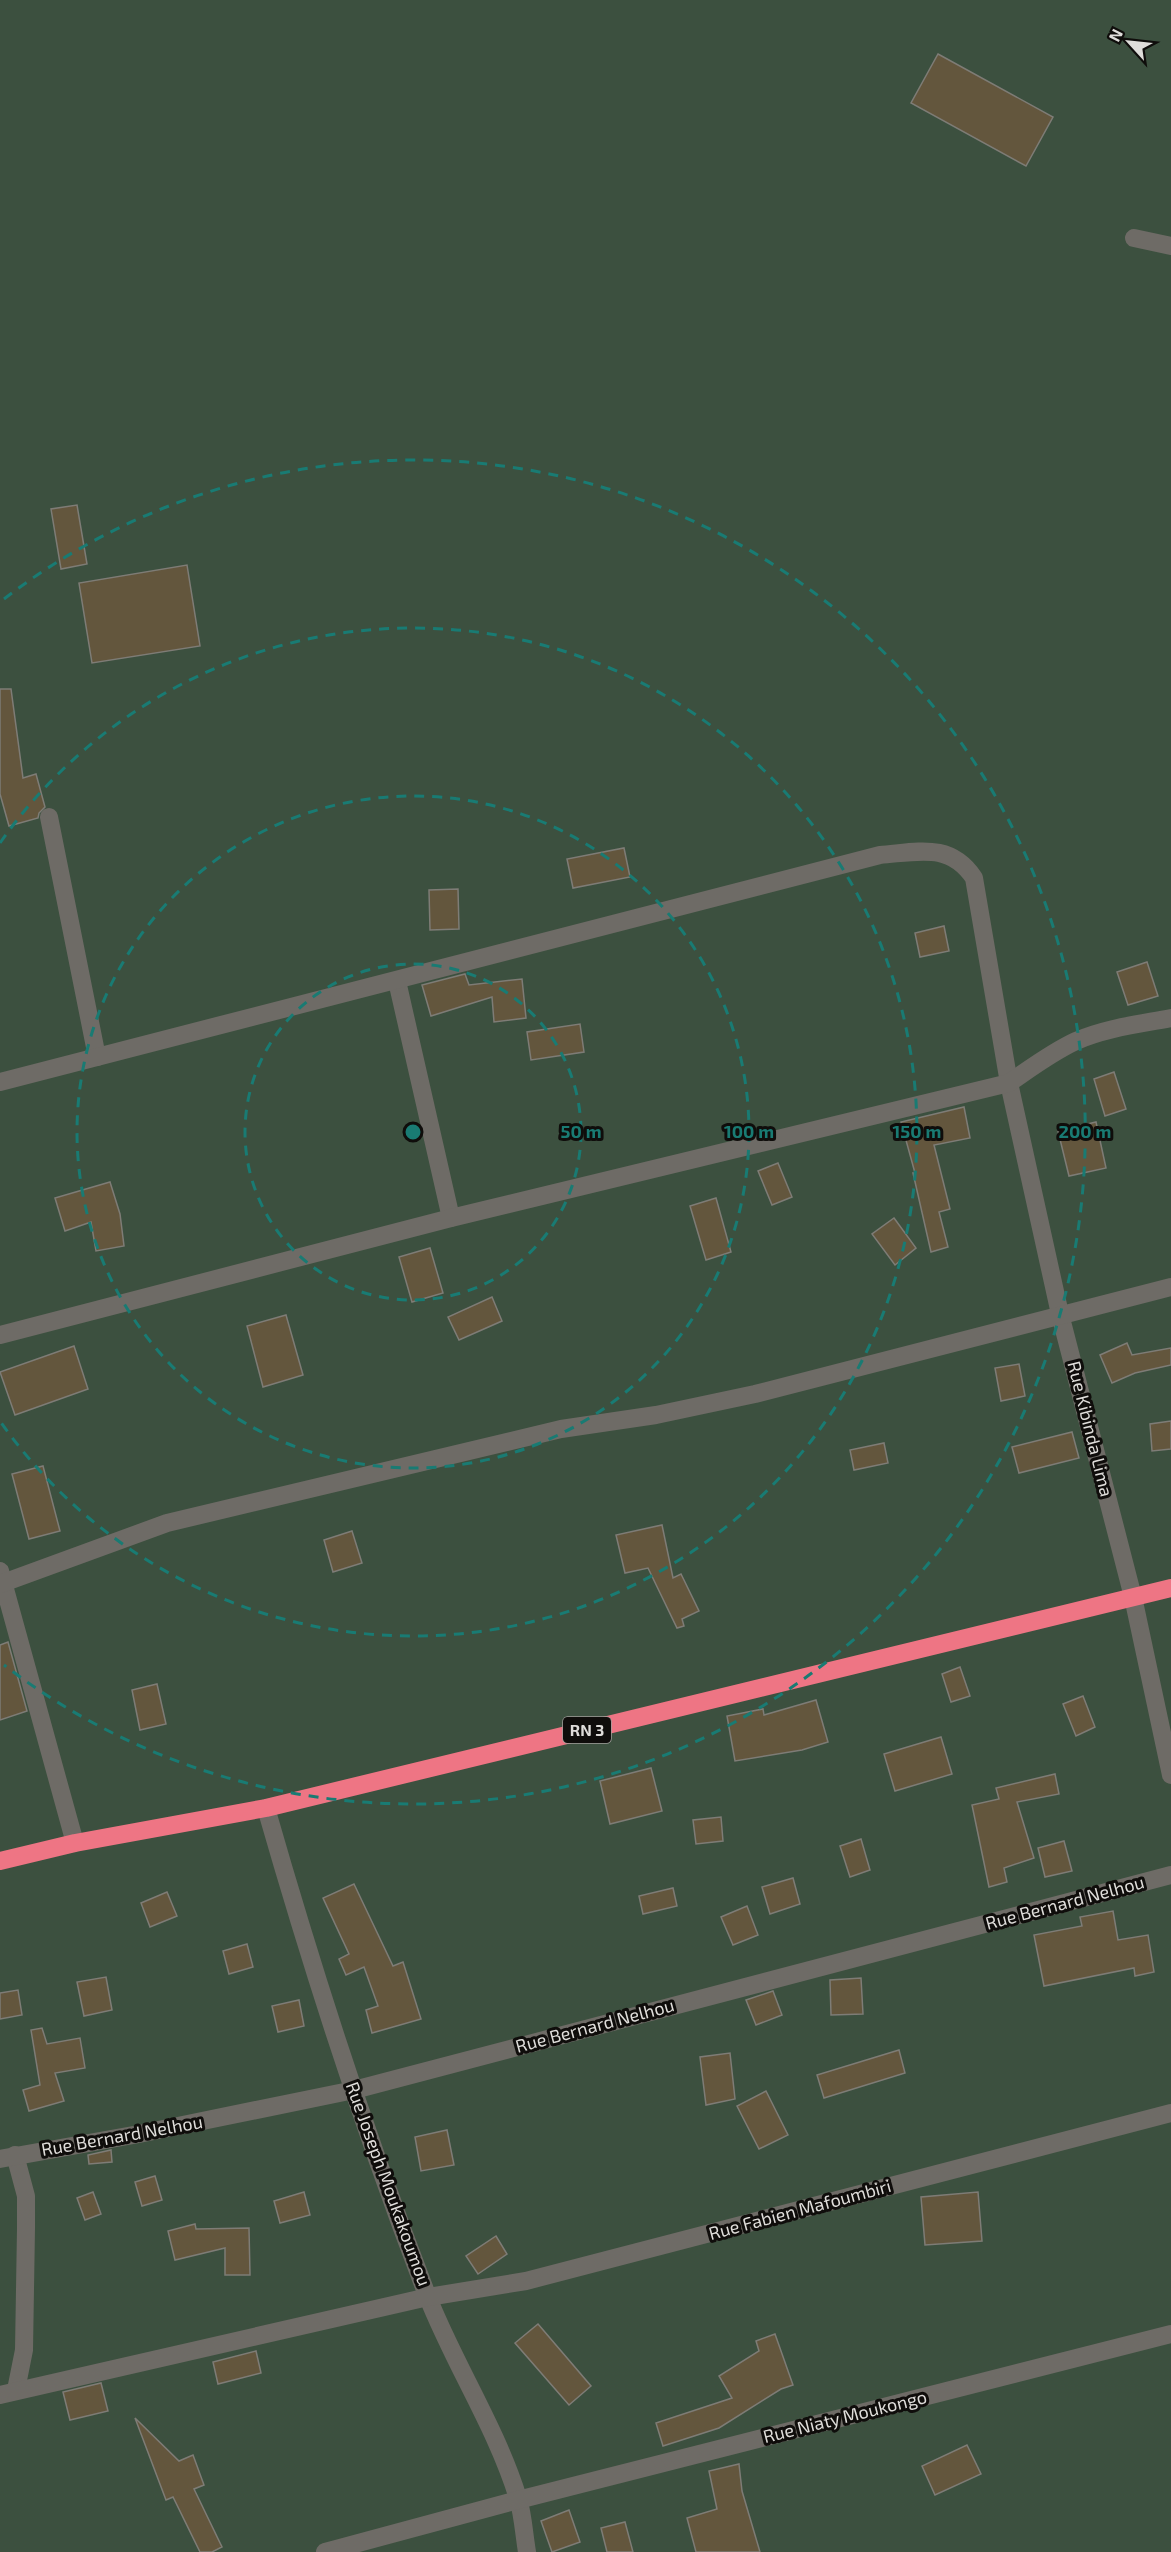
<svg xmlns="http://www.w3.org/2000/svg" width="1171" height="2552" font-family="'Exo 2',sans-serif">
<rect width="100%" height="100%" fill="#26241f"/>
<!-- green -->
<rect fill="#3c503f" x="0" y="0" width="1171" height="2552"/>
<!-- building -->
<g fill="#63563d" stroke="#7e7c76" stroke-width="1.5">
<path d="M938 54 1053 117 1026 166 911 103Z"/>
<path d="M77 505 87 564 61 569 51 509Z"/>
<path d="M187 565 200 646 92 663 79 583Z"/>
<path d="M0 689H11L23 778 36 774 45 807 39 813 38 818 9 826 0 794Z"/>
<path d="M624 848 630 877 573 888 567 859Z"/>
<path d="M458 889 459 929 430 930 429 890Z"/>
<path d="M944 926 949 951 920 957 915 933Z"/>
<path d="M1147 962 1158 996 1128 1005 1117 972Z"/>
<path d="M465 974 469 985 522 979 526 1018 494 1022 492 997 431 1016 422 985Z"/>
<path d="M580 1024 584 1052 531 1060 527 1032Z"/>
<path d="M1114 1072 1126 1109 1105 1116 1094 1079Z"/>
<path d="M964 1107 970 1138 934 1145 950 1209 939 1212 948 1247 931 1252 913 1173H915L901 1122Z"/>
<path d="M1096 1122 1106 1168 1069 1176 1058 1131Z"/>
<path d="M778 1163 792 1197 772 1205 758 1171Z"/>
<path d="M110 1182 120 1214 124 1246 96 1251 91 1222 65 1231 55 1198Z"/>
<path d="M716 1198 731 1252 706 1260 690 1206Z"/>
<path d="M894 1218 916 1248 895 1265 872 1234Z"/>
<path d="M430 1248 443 1293 412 1302 399 1257Z"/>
<path d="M492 1297 502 1321 459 1340 448 1317Z"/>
<path d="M286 1315 303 1375 263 1387 247 1326Z"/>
<path d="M1127 1343 1132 1355 1171 1348V1365L1135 1373 1112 1383 1100 1355Z"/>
<path d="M74 1346 88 1389 15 1415 0 1372Z"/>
<path d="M1019 1364 1025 1396 1001 1401 995 1368Z"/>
<path d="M1171 1421V1449L1152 1451 1150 1424Z"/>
<path d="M1072 1432 1079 1458 1019 1473 1012 1447Z"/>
<path d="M884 1443 888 1463 854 1470 850 1450Z"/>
<path d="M43 1466 60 1531 29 1539 12 1474Z"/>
<path d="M662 1525 673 1578 681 1574 699 1611 682 1619 684 1626 677 1628 648 1568 625 1573 616 1535Z"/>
<path d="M352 1531 362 1563 333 1572 324 1540Z"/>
<path d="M8 1642 27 1711 0 1720V1645Z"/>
<path d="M960 1667 970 1696 951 1702 942 1674Z"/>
<path d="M157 1684 166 1724 140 1730 132 1690Z"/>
<path d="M1083 1696 1095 1727 1076 1736 1063 1704Z"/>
<path d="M816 1700 828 1742 802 1750 735 1761 727 1716 763 1709 764 1715Z"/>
<path d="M941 1737 952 1774 895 1791 884 1754Z"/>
<path d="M651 1768 662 1811 610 1824 600 1781Z"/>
<path d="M1055 1774 1059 1794 1017 1802 1034 1858 1004 1868 1007 1882 989 1887 972 1805 999 1799 996 1788Z"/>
<path d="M721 1817 723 1841 696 1844 693 1820Z"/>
<path d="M861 1839 870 1870 850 1877 840 1846Z"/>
<path d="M1064 1841 1072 1871 1045 1877 1038 1848Z"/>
<path d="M793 1878 800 1904 770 1914 762 1887Z"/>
<path d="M354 1884 393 1966 403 1962 421 2019 372 2033 366 2010 378 2006 364 1967 346 1975 339 1959 349 1954 323 1898Z"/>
<path d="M673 1888 677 1906 643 1914 639 1896Z"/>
<path d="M167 1892 177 1916 150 1927 141 1903Z"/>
<path d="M747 1906 758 1935 733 1945 721 1917Z"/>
<path d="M1113 1911 1118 1940 1148 1935 1154 1972 1135 1976 1134 1968 1044 1986 1034 1935 1082 1926 1080 1917Z"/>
<path d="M247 1944 253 1967 229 1974 223 1951Z"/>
<path d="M106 1977 112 2010 84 2016 77 1982Z"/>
<path d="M861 1978 863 2014 831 2015 830 1980Z"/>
<path d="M18 1990 22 2015 0 2019V1993Z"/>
<path d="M773 1991 782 2015 756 2025 746 2000Z"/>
<path d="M299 2000 304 2026 278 2032 272 2006Z"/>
<path d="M42 2028 47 2044 80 2038 85 2068 55 2073 64 2101 29 2111 23 2090 40 2085 31 2030Z"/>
<path d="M899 2050 905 2073 824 2098 817 2075Z"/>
<path d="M730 2053 735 2099 706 2105 700 2057Z"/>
<path d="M766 2091 788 2135 759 2149 737 2106Z"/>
<path d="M447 2130 454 2165 421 2171 415 2137Z"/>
<path d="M111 2150 112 2162 89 2164 88 2155Z"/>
<path d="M155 2176 162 2200 142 2206 135 2182Z"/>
<path d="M93 2192 101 2214 85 2220 77 2198Z"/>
<path d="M304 2192 310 2215 280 2223 274 2201Z"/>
<path d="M978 2192 982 2241 925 2245 921 2197Z"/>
<path d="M195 2224 196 2229 249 2228 250 2275H225V2248L175 2260 168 2231Z"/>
<path d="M496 2236 507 2254 478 2274 466 2256Z"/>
<path d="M538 2324 591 2386 569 2405 515 2343Z"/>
<path d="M775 2334 793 2385 781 2389 719 2428 663 2446 656 2423 732 2398 719 2376 759 2351 756 2341Z"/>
<path d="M256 2351 261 2373 218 2384 213 2362Z"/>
<path d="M101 2383 108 2411 70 2420 63 2392Z"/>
<path d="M135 2418 179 2461 193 2455 204 2485 194 2489 222 2547 212 2552H200L173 2497 166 2500Z"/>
<path d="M967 2445 981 2474 935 2495 922 2466Z"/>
<path d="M739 2464 742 2491 760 2552H696L687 2518 717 2509 709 2471Z"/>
<path d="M569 2510 580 2542 552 2552 541 2521Z"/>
<path d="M625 2522 633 2552H607L601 2528Z"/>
</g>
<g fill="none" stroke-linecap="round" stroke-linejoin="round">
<!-- street -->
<g stroke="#6e6b66" stroke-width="18">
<path d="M1134 238 1171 246"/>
<path d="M49 817 97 1057"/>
<path d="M397 981 451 1218"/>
<path d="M0 1082 880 855C918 852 950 842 974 878L1009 1083 1060 1314 1133 1597 1171 1775"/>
<path d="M0 1335 451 1218 1009 1083C1031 1068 1052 1052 1076 1041 1105 1028 1140 1024 1171 1018"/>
<path d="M0 1571 75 1843"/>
<path d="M0 1584 167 1523 561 1429 656 1415 755 1394 1171 1287"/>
<path d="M266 1808C313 1972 366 2136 427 2295 454 2364 496 2427 518 2498 523 2515 524 2534 527 2552"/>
<path d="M15 2155 26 2196V2228L24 2350 16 2390"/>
<path d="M0 2159 139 2134 354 2090 1171 1875"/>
<path d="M0 2395 428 2297 526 2281 1171 2113"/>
<path d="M325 2552 518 2500 1171 2334"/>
</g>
<!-- highway -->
<path stroke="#ee7584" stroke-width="18" d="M0 1861 75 1843 266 1808 1171 1588"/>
</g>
<!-- distance rings -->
<g fill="none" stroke="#197b73" stroke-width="3" stroke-dasharray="10 8">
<circle cx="413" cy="1132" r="168"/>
<circle cx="413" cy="1132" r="336"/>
<path d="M0 843A504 504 0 1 1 0 1421"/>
<path d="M4 599A672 672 0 1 1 4 1665"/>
</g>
<g text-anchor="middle" stroke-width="6" stroke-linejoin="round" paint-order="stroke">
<!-- shield labels -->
<rect fill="#0f0d0b" stroke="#a19f9c" stroke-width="1.5" x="563" y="1717" width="48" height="26" rx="4.5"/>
<g font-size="16" font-weight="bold" fill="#dfddda">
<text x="587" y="1736">RN 3</text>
</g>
<!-- street labels -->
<g font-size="18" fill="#dfddda" stroke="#0f0d0b">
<text transform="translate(1090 1429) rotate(76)" y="6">Rue Kibinda Lima</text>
<text transform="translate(1065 1903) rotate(-15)" y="6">Rue Bernard Nelhou</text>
<text transform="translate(595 2026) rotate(-15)" y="6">Rue Bernard Nelhou</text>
<text transform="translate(122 2136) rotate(-10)" y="6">Rue Bernard Nelhou</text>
<text transform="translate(388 2184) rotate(70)" y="6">Rue Joseph Moukakoumou</text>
<text transform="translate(800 2210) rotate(-15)" y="6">Rue Fabien Mafoumbiri</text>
<text transform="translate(845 2417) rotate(-14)" y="6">Rue Niaty Moukongo</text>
</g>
</g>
<circle cx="413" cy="1132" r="9" fill="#197b73" stroke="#0f0d0b" stroke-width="3"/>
<g font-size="18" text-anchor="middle" font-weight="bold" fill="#197b73" stroke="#0f0d0b" stroke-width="6" stroke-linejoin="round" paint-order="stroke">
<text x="581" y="1138">50 m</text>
<text x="749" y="1138">100 m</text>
<text x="917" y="1138">150 m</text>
<text x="1085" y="1138">200 m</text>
</g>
<!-- north arrow -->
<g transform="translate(1129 42) rotate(297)" stroke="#0f0d0b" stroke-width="4.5" paint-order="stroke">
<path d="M0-4.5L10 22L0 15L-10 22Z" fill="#dfddda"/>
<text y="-9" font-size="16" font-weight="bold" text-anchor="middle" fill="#dfddda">N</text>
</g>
</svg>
